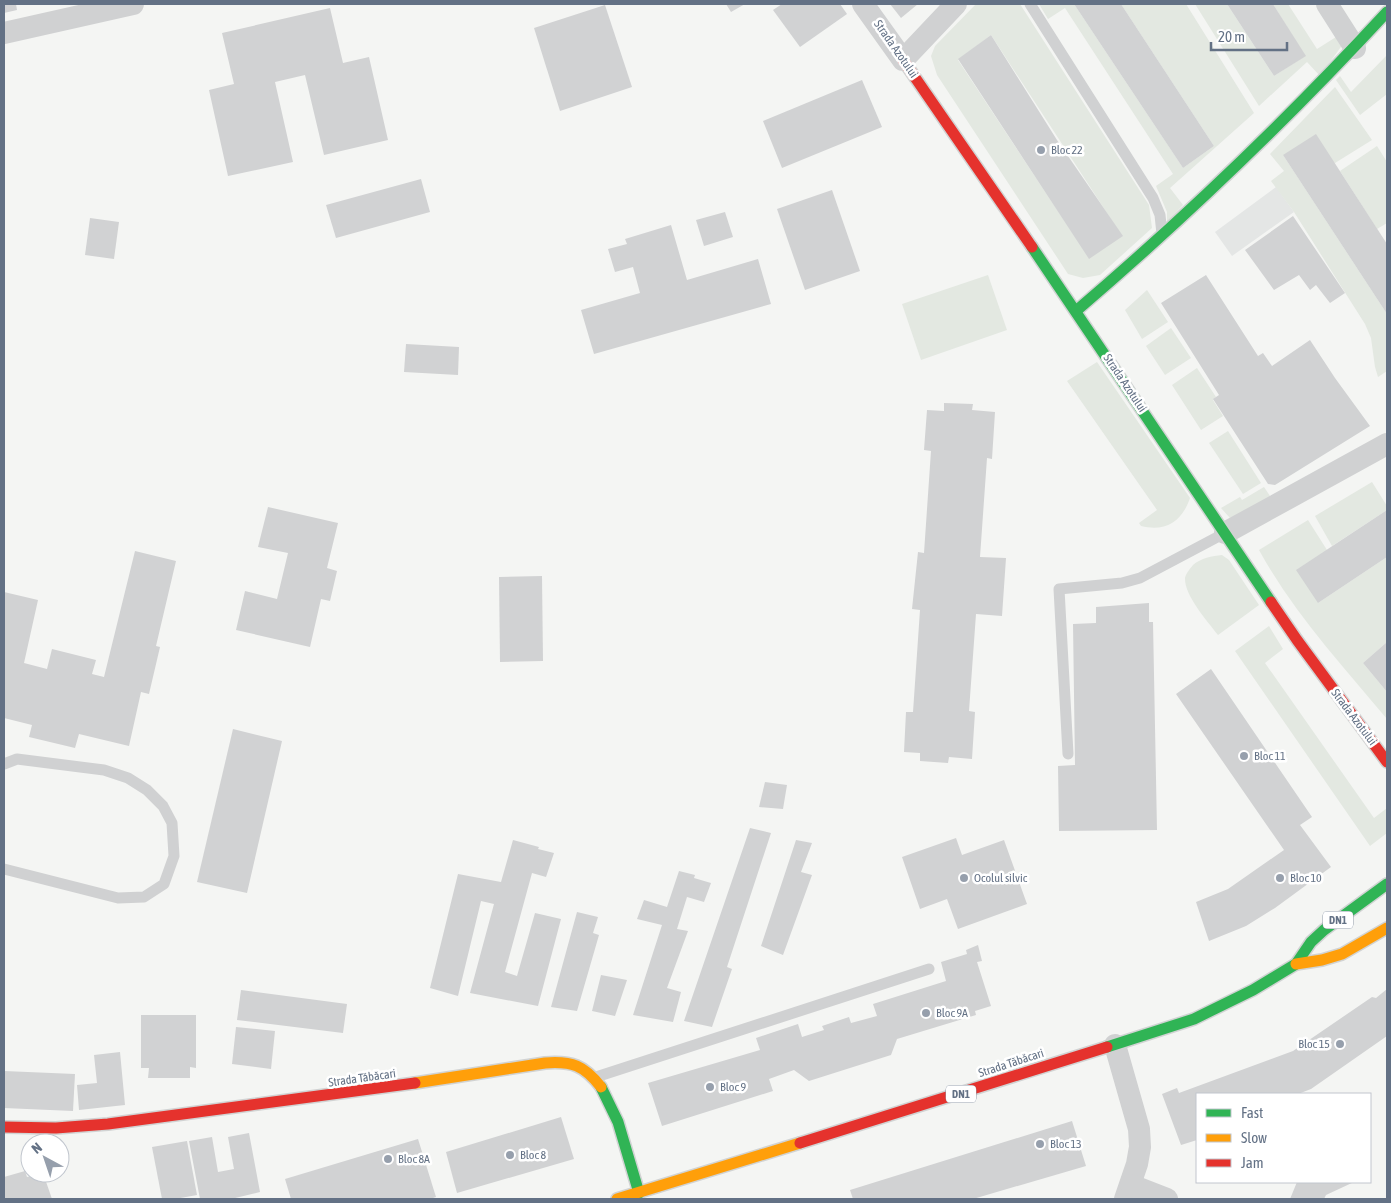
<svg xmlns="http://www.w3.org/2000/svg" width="1391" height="1203" font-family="'Asap Condensed',sans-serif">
<rect width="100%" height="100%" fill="#f4f5f3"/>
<!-- built -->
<path fill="#e4e6e5" d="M1276 187 1294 212 1232 256 1215 232Z"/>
<!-- green -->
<g fill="#e3e8e1" fill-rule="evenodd">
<path d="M976 4H1020L1149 205 1152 228 1100 275 1083 278 1068 274 937 75 931 56 935 46ZM991 35 1122 236 1089 258 958 60Z"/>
<path d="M1039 4H1074L1183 168 1214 146 1121 4H1186L1254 113 1170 188 1183 205 1167 222V212L1156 186 1173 174 1065 8 1048 19Z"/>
<path d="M1195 4H1227L1274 76 1305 56 1273 4H1288L1317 49 1336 37 1343 44 1320 76 1307 62 1259 106Z"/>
<path d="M1387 55V94L1360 115 1336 80 1340 76 1351 92Z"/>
<path d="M1335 87 1372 140 1335 163 1283 155 1387 314V371L1378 377 1375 367 1371 338 1365 324 1294 212 1271 181 1284 171 1270 154Z"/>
<path d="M1377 146 1387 162V223L1377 229 1340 171Z"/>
<path d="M988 275 1007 330 921 360 902 304Z"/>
<path d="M1147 290 1168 322 1142 339 1125 310Z"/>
<path d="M1171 328 1191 358 1165 375 1146 346Z"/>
<path d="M1097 362 1190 498C1182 522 1165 532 1141 526L1139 523 1157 510 1067 381Z"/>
<path d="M1197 368 1216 397 1213 400 1223 416 1201 430 1172 385Z"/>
<path d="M1228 431 1261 483 1243 494 1209 443Z"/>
<path d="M1372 482 1387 506V510L1332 546 1315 516Z"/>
<path d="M1264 487 1272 499 1230 518 1221 508 1240 497 1242 500Z"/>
<path d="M1308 520 1327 550 1318 603 1387 557V642L1363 663 1387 692V719C1342 665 1293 612 1259 550Z"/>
<path d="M1222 555 1229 560 1259 605 1218 635C1208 622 1184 595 1185 578 1186 573 1190 569 1193 565 1201 558 1212 556 1222 555Z"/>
<path d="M1269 626 1283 649 1265 663 1374 818 1387 808V833L1370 846 1235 651Z"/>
</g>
<!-- building -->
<g fill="#d1d2d3">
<path d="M4 4H16L17 10 4 13Z"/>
<path d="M726 4H745L731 12Z"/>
<path d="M782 4H840L847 14 800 47 773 10Z"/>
<path d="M890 4H918L901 18Z"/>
<path d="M1074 4H1121L1214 146 1183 168Z"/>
<path d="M1227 4H1273L1306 56 1274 76Z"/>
<path d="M605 5 632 87 560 111 534 28Z"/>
<path d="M330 8 343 63 369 57 388 140 324 155 305 75 275 82 293 162 228 176 209 90 234 84 222 33Z"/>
<path d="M991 35 1057 140 1123 236 1089 259 958 59Z"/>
<path d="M862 80 882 127 782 168 763 121Z"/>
<path d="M1316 134 1387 244V314L1283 155Z"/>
<path d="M421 179 430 212 336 238 326 205Z"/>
<path d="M832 190 860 271 805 290 777 209Z"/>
<path d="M725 212 733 237 704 246 696 220Z"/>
<path d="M1293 216 1345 293 1330 303 1316 285 1310 290 1299 275 1274 290 1245 250Z"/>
<path d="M90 218 119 222 114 259 85 255Z"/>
<path d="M671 225 687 280 758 259 771 304 594 354 581 310 640 293 633 267 615 272 608 249 627 244 625 239Z"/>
<path d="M1206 275 1258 356 1263 353 1272 366 1310 340 1335 378 1370 426 1275 485 1268 484 1213 399 1219 395 1161 303Z"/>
<path d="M406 344 459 347 458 375 404 372Z"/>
<path d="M944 403 973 404 972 410 995 412 992 459 987 458 980 557 1006 558 1002 616 976 614 969 711 975 712 972 759 949 757 948 763 920 761V753L904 752 906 712H913L920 610 912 609 918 552 924 553 931 451 924 450 927 410 944 411Z"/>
<path d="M268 507 338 523 327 568 337 571 330 601 321 599 310 647 236 630 245 591 277 599 288 553 258 547Z"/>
<path d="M1387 510V557L1318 603 1296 570Z"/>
<path d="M135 551 176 561 156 646 160 647 149 694 141 692 129 746 79 734 75 748 29 737 32 725 4 718V592L38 600 24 663 47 669 52 649 96 660 92 674 104 677Z"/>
<path d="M542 576 543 661 500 662 499 577Z"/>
<path d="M1149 603V622H1153L1157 830 1059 831 1058 766 1075 765 1073 624 1096 623V607Z"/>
<path d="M1387 642V692L1363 663Z"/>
<path d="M1211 669 1312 817 1300 825 1331 867 1275 908 1246 926 1209 941 1196 902 1228 889 1284 850 1176 694Z"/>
<path d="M233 729 282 741 247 893 197 882Z"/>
<path d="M765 782 787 785 783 809 759 807Z"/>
<path d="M750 828 771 833 727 967 732 969 712 1027 684 1021Z"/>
<path d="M956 838 962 855 1004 840 1027 904 958 929 947 899 920 909 902 857Z"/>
<path d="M513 840 539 847 538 849 554 853 546 877 532 873 505 972 517 976 535 913 561 919 538 1006 470 993 494 904 481 901 458 996 430 988 458 874 501 882Z"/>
<path d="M796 840 812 843 801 872 812 875 783 955 761 946Z"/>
<path d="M679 871 695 875 694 878 711 883 704 902 687 897 677 929 688 931 667 988 681 992 673 1022 633 1015 662 925 637 919 644 900 667 907Z"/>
<path d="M577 912 598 917 593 933 599 935 577 1011 551 1007Z"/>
<path d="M978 945 982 961 977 962 991 1006 975 1011 976 1015 897 1039 891 1055 809 1081 794 1070 769 1079 773 1091 662 1126 648 1083 760 1050 756 1038 798 1024 802 1037 824 1030 822 1026 849 1017 851 1023 877 1016 873 1004 946 981 941 962 967 954 966 950Z"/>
<path d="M601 975 627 980 615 1016 592 1011Z"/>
<path d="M1387 989V1036L1311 1089 1298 1094H1197V1140L1181 1145 1162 1094 1177 1088 1179 1093 1293 1051 1372 997 1376 998Z"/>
<path d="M241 990 347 1004 343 1033 237 1020Z"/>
<path d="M141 1015H196V1068L190 1067V1078H148L149 1068H141Z"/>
<path d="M236 1027 275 1031 271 1069 232 1064Z"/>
<path d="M120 1052 125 1105 79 1110 77 1085 97 1083 94 1055Z"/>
<path d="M4 1071 75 1074 73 1111 4 1108Z"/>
<path d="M561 1117 574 1159 457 1193 446 1152Z"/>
<path d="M1072 1121 1086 1166 973 1199H853L850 1190Z"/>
<path d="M249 1133 260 1192 231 1199H200L189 1141 212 1137 218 1172 234 1169 228 1137Z"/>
<path d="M418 1139 436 1197 430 1199H291L285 1179Z"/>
<path d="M187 1141 197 1195 175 1199H162L152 1147Z"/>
<path d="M25 1171 27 1177 43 1173 52 1199H4V1177Z"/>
<path d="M1297 1182H1354L1326 1195 1324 1199H1290Z"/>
</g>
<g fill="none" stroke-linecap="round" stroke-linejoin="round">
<defs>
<g id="fast">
<path d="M1032 247 1271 602"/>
<path d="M1076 311C1186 217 1289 118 1387 12"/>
<path d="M1107 1047 1194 1019 1253 990 1296 964 1311 942 1324 930 1387 884"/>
<path d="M601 1087 618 1122 639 1193"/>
</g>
<g id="slow">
<path d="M1296 964 1322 960 1342 954 1387 928"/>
<path d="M415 1083 545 1063C572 1061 584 1065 601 1087"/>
<path d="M617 1199 800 1143"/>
</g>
<g id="jam">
<path d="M903 60 1032 247"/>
<path d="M1271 602 1297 640 1387 762"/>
<path d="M4 1127 56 1128 108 1124 415 1083"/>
<path d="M800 1143 1107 1047"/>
</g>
</defs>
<!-- fast casing -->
<use href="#fast" stroke="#d1d3d3" stroke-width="14"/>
<!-- slow casing -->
<use href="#slow" stroke="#d1d3d3" stroke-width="14"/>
<!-- jam casing -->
<use href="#jam" stroke="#d1d3d3" stroke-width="14"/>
<!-- lane -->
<g stroke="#d0d1d2" stroke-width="11">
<path d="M1030 4 1153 198 1160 215 1162 234"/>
<path d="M1068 754 1059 589 1122 583 1140 578 1225 533"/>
<path d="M4 764 17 759 104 770 128 778 147 790 163 806 172 823 174 856 164 884 144 897 118 898 4 869"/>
<path d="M596 1077 929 969"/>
</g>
<!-- street -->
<g stroke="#d0d1d2" stroke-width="22">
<path d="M863 4 903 60 956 4"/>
<path d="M1327 4 1355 48"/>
<path d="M4 33 133 4"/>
<path d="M1225 533 1387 444"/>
<path d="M1115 1045 1139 1129 1140 1147 1137 1164 1125 1199"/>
<path d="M1131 1185 1167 1199"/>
</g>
<!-- fast -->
<use href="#fast" stroke="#30b455" stroke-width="11"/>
<!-- slow -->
<use href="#slow" stroke="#ff9f0a" stroke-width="11"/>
<!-- jam -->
<use href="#jam" stroke="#e5322d" stroke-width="11"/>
</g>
<!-- markers -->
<g fill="#969fac" stroke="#fff" stroke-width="2">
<circle cx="1041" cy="150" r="5"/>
<circle cx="1244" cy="756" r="5"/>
<circle cx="964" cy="878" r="5"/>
<circle cx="1280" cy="878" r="5"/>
<circle cx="926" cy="1013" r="5"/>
<circle cx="1340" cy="1044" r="5"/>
<circle cx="710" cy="1087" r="5"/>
<circle cx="1040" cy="1144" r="5"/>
<circle cx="510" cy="1155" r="5"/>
<circle cx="388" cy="1159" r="5"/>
</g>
<g text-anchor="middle" stroke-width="5" stroke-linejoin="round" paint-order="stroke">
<!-- shield labels -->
<g fill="#fff" stroke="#929caa" stroke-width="1">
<rect x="1323" y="911.5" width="30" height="17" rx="4"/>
<rect x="946" y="1085.5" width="30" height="17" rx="4"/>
</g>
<g font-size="11" font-weight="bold" fill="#637185">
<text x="1338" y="924">DN1</text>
<text x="961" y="1098">DN1</text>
</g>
<!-- street labels -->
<g font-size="12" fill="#637185" stroke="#fff">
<text transform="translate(896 49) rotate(55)" y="4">Strada Azotului</text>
<text transform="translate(1125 383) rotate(56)" y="4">Strada Azotului</text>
<text transform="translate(1354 717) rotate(53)" y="4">Strada Azotului</text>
<text transform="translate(1011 1063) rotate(-18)" y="4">Strada Tăbăcari</text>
<text transform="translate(362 1078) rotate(-8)" y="4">Strada Tăbăcari</text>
</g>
<!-- poi labels -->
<g font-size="12" fill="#637185" stroke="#fff" text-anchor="start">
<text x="1051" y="154">Bloc 22</text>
<text x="1254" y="760">Bloc 11</text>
<text x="974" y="882">Ocolul silvic</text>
<text x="1290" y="882">Bloc 10</text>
<text x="936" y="1017">Bloc 9A</text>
<text x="1330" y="1048" text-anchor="end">Bloc 15</text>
<text x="720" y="1091">Bloc 9</text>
<text x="1050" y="1148">Bloc 13</text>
<text x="520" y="1159">Bloc 8</text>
<text x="398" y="1163">Bloc 8A</text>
</g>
</g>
<!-- border -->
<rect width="1391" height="1203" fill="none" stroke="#637185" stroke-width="10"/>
<!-- legend -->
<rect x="1196" y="1093" width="175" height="90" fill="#ffffff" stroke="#c1c6ce"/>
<rect x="1206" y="1109" width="25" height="8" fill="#30b455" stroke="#c1c6ce"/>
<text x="1241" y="1118" font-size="15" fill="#637185">Fast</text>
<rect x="1206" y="1134" width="25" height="8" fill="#ff9f0a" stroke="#c1c6ce"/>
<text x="1241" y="1143" font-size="15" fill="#637185">Slow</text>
<rect x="1206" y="1159" width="25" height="8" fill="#e5322d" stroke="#c1c6ce"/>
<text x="1241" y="1168" font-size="15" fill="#637185">Jam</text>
<!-- north arrow -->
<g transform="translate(45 1158) rotate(320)"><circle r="24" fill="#ffffff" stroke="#c1c6ce"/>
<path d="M0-4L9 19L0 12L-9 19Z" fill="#969fac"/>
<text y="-8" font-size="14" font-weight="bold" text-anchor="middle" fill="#637185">N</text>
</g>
<!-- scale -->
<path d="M1211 42v8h76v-8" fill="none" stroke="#637185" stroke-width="2.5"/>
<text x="1218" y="42" font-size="15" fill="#637185" stroke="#ffffff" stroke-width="4" paint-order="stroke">20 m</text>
</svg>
